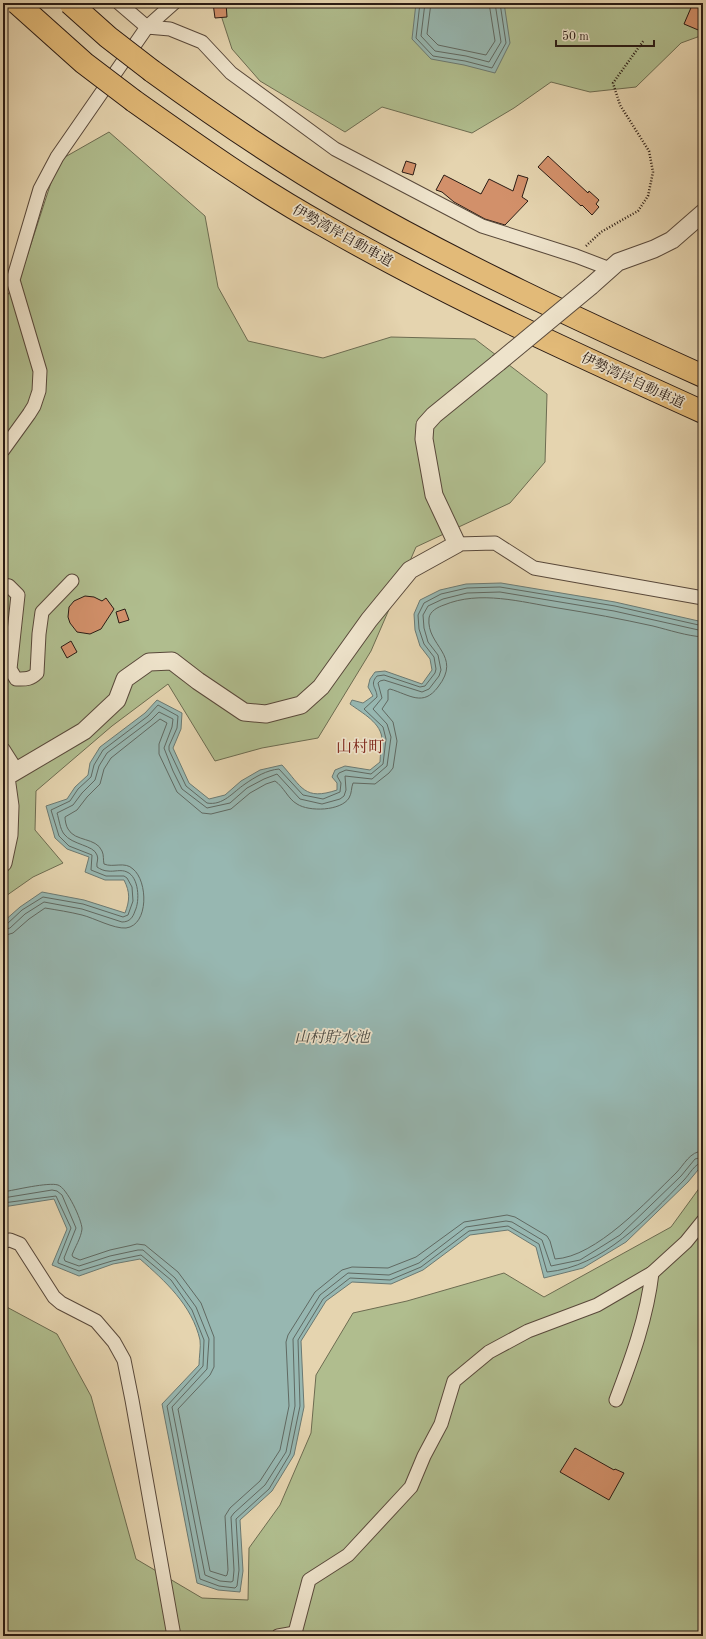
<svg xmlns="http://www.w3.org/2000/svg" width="706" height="1639" font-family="'Old Standard TT','Noto Serif JP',serif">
<rect width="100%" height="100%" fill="#e5d4af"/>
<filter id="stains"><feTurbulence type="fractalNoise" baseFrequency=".005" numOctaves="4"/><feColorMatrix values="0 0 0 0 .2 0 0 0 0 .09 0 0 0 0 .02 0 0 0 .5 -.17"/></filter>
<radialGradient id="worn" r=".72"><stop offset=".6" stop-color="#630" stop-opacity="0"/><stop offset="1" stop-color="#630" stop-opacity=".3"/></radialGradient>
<!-- green -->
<g fill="#b0bd8e" stroke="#6d6c51">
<path d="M217 3H703V35L681 43 636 87 590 92 551 82 514 108 472 133 382 107 345 132 260 81 232 49Z"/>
<path d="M109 132 205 216 218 287 248 341 323 358 391 337 475 339 547 394 545 462 510 503 416 547 371 651 318 738 262 748 215 761 168 684 112 726 36 791 35 830 63 863 33 877 3 898V301L20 278 58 161Z"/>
<path d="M703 1183V1636H3V1305L57 1334 91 1396 136 1559 202 1598 248 1600 249 1548 280 1505 311 1433 316 1375 353 1313 407 1301 504 1273 544 1297 671 1227Z"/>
</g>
<!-- water -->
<g fill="#97b7b1" stroke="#6b7972">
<path d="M416 3H504L510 43 495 73 464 65 431 59 412 39Z"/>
<path d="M501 583 615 602 703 622V1164L688 1182 626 1242 583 1268 544 1278 536 1247 508 1230 470 1235 423 1270 391 1284 352 1282 326 1301 301 1341 304 1407 294 1455 272 1491 240 1520 243 1571 240 1592 218 1590 197 1583 162 1404 199 1365C199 1357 201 1347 200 1340 192 1305 165 1281 140 1259L113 1264 79 1276 52 1265 67 1229 54 1199 3 1207V922L20 907 42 892 84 900 125 913C130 900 130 892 124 880H105L85 872 89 857 67 849 55 838 46 806 67 799 75 787 88 775 90 763 100 747 145 713 157 700 182 713 181 729 173 748 189 783 209 799 225 795 241 781 260 770 282 765C302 787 304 801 337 790V783L332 777 335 770 345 766 370 770 380 762C380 754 382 747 382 740 382 723 362 713 350 704L352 700 363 703 373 696 368 687 370 679 375 672 385 671 422 684 432 670 430 659 420 646 415 630 414 614 420 600 440 590 466 584Z"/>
</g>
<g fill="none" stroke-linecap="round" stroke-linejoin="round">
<!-- shore -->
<g stroke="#606962" stroke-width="1">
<path d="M420 3 416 38 433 56 465 61 492 68 506 43 500 3"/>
<path d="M425 3 421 36 435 51 466 56 489 62 501 42 495 3"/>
<path d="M431 3 427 34 438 45 486 55 495 41 489 3"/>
<path d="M3 925 7 924 22 910 43 897 83 904 123 917 128 915 133 901 132 887 127 878 124 876H106L91 870 92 855 69 846 59 836 51 810 70 801 78 789 91 777 94 765 103 750 148 716 158 705 178 716 177 728 169 746V750L186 786 207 803C223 806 233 792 245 784 255 777 267 770 279 769L303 795 323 799 340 792 341 783 337 776 339 773 346 770 371 774 383 764 386 739 383 727 364 709 377 697C377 688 369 685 377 676L384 675 420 687 425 686 435 673 436 669 434 657 424 644 419 629 418 615 424 603 441 594 467 588 500 587 615 606 703 626"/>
<path d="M3 930 10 928 25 914 44 902 82 909 122 922C130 922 133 917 135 911 140 901 139 877 127 872 121 869 114 872 108 871 104 871 100 869 97 867 96 863 99 859 97 855 94 845 72 845 64 834 60 829 59 819 57 813L73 805 82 793 95 780 99 766 107 753 151 720 159 712 173 719 172 727 164 748 173 771 182 789 207 808 230 803 247 788 264 779 277 774 300 799 322 804 340 799 344 796 346 790 345 776 372 779 387 766 391 737 387 724 373 709 382 698 378 683 380 681 384 680 422 692 429 689 439 676 441 670 438 655 428 642 424 628 423 615 428 606 443 599 467 593 500 592 614 611 703 631"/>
<path d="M3 936 13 933 29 919 45 908C57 910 70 912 82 915 94 918 114 929 126 928 149 925 148 881 133 869 125 861 113 868 104 864 103 860 104 855 102 851 96 837 75 842 68 829 66 826 65 820 65 817L77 810 87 797 100 784 104 769 111 758 160 719 167 723 159 744V754L177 792 202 813 211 814 231 809 250 793 266 784 275 781C284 787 288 799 297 804 309 812 341 811 349 798 352 793 351 788 353 783L375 784 389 773 393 768 397 741 393 722 382 709 388 700V690L390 689C410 695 423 707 438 687 463 655 426 646 429 618 430 611 438 607 444 605 480 590 521 602 558 608 590 613 621 619 653 626 669 630 687 636 703 637"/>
<path d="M3 1192C15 1190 48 1182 58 1185 67 1188 82 1220 82 1229 81 1238 75 1247 72 1255L73 1257 80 1260 110 1250 137 1244 145 1245 178 1272 201 1303 214 1337V1367L210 1375 178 1409 210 1571 226 1576 227 1575 228 1570 225 1516 230 1508 260 1481 280 1450 289 1406 286 1342 288 1335 315 1292 342 1270 352 1267 388 1268 416 1257 464 1222 507 1215 515 1217 547 1236 550 1241 555 1259C596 1257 647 1201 676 1173 684 1165 690 1151 703 1151"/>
<path d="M3 1198 52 1190 57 1191 62 1195 76 1228 64 1258 65 1261 79 1266 110 1256 138 1250H143L175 1278 196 1307 209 1339 207 1369 172 1407 205 1575 220 1581 231 1582 233 1581 234 1570 231 1517 234 1513 265 1485 286 1452 295 1406 293 1339 320 1295 348 1273 389 1275 419 1263 466 1227 506 1221 512 1222 542 1240 551 1266 580 1260 620 1235 681 1176 695 1159 703 1157"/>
<path d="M3 1203 56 1196 71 1228 58 1261V1263L79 1271 112 1261 141 1255 171 1280 192 1310 204 1340 203 1366 167 1406 200 1579 219 1586 235 1588 237 1586 239 1570 236 1519 269 1489 290 1454 300 1406 298 1340 323 1299 350 1278 390 1280 421 1267 469 1231 508 1226 539 1244 547 1272C603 1267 647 1218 684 1180 689 1175 695 1163 703 1162"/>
</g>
</g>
<!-- building -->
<g fill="#d2906a" stroke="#2a1b14">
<path d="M213 3H226L227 17 215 18Z"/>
<path d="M693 3 703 7V32L684 24Z"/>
<path d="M548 156 588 193 589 191 599 200 596 204 599 207 592 215 582 205 581 206 538 167Z"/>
<path d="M406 161 416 164 413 175 402 172Z"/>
<path d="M444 175 481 194 489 179 513 191 518 175 528 178 522 197 528 201 505 225 485 219 454 202 442 192 436 190Z"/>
<path d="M85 596 94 597 102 601 106 598 114 609 101 629 90 634 77 632 70 623 68 617 69 607 74 601Z"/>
<path d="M125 609 129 620 119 623 116 612Z"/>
<path d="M71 641 77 652 67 658 61 647Z"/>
<path d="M575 1448 614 1470 615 1469 624 1473 609 1500 560 1472Z"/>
</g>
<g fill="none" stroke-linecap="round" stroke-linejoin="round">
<defs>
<g id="minor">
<path d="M119 3 147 27 170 29 202 42 231 73 335 149 482 226 576 256 610 269"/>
<path d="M3 450 29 414 34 406 39 391 40 371 13 280 40 189 57 157 147 27 174 3"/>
<path d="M457 544 495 543 534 568 703 598"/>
<path d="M3 585 9 586 18 595 10 669 16 679C25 679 30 680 37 673L39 634 42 612 72 581"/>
<path d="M3 749 17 771"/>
<path d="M3 1241 10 1240 20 1244 54 1297 61 1303 96 1321 114 1342 124 1360 132 1400 174 1636"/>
<path d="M616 1400C632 1358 647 1317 652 1273"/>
<path d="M278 1636 295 1633"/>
<path d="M297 1636 295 1633 309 1580 348 1555 411 1487 424 1456 441 1424 454 1381 489 1352 528 1331 597 1305 652 1273 686 1242 703 1221"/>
</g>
<g id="tertiary">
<path d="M591 286 618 262 654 249 672 240 703 213"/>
<path d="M3 863 9 835 10 806 6 777 84 731 117 700 125 679 149 662 172 661 198 681 244 712 266 714 301 705 321 687 369 620 410 570 457 544 434 495 424 439 425 425 434 415 498 363"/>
</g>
<g id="motorway">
<path d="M152 71C214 116 276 159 342 197 458 264 581 321 703 376"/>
<path d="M134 101C196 145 258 189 325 226 447 296 575 354 703 412"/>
</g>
</defs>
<!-- minor casing -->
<use href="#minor" stroke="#59493b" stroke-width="15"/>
<!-- tertiary casing -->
<use href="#tertiary" stroke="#59493b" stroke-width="19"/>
<!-- motorway casing -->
<use href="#motorway" stroke="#2a1b14" stroke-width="24"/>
<!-- path -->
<path stroke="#2a1b14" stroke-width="2.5" stroke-dasharray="1 2" stroke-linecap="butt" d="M586 246 601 232 638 211 648 196 653 172 649 151 620 105 613 83 644 40"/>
<!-- minor -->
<use href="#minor" stroke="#eee3cb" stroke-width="13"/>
<!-- tertiary -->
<use href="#tertiary" stroke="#eee3cb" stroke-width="17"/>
<!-- motorway -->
<use href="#motorway" stroke="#e2ba78" stroke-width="22"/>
<defs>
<path id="tertiary-bridge" d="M498 363 591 286"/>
<g id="motorway-bridge">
<path d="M17 3 84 63 134 101"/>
<path d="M70 3 108 37 152 71"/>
</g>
</defs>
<!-- tertiary-bridge casing -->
<use href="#tertiary-bridge" stroke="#59493b" stroke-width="19" stroke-linecap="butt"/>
<!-- motorway-bridge casing -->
<use href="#motorway-bridge" stroke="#2a1b14" stroke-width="24" stroke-linecap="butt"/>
<!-- tertiary-bridge -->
<use href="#tertiary-bridge" stroke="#eee3cb" stroke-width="17"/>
<!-- motorway-bridge -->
<use href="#motorway-bridge" stroke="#e2ba78" stroke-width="22"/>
</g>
<g text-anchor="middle" stroke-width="3.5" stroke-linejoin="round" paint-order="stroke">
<!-- street labels -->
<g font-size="14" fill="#2a1b14" stroke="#eee3cb">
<text transform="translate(343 235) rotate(29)" y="5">伊勢湾岸自動車道</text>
<text transform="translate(633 380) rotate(25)" y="5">伊勢湾岸自動車道</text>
</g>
<!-- water labels -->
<g font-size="15" font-style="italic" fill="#4b4a43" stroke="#eee3cb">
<text x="332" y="1042">山村貯水池</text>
</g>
<!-- quarter labels -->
<g font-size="16" fill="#7a1f14" stroke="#eee3cb">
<text x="360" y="752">山村町</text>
</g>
</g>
<!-- margin -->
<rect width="706" height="1639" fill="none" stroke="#e5d4af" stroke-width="16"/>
<rect x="4" y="4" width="698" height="1631" fill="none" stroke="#2a1b14" stroke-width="2"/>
<rect x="8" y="8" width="690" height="1623" fill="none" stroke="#2a1b14"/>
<!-- scale -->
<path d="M556 40v6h98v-6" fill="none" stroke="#2a1b14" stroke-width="2"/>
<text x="562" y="40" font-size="12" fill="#2a1b14" stroke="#eee3cb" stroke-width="3" paint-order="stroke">50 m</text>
<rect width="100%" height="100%" filter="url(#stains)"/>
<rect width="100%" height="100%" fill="url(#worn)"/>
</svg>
